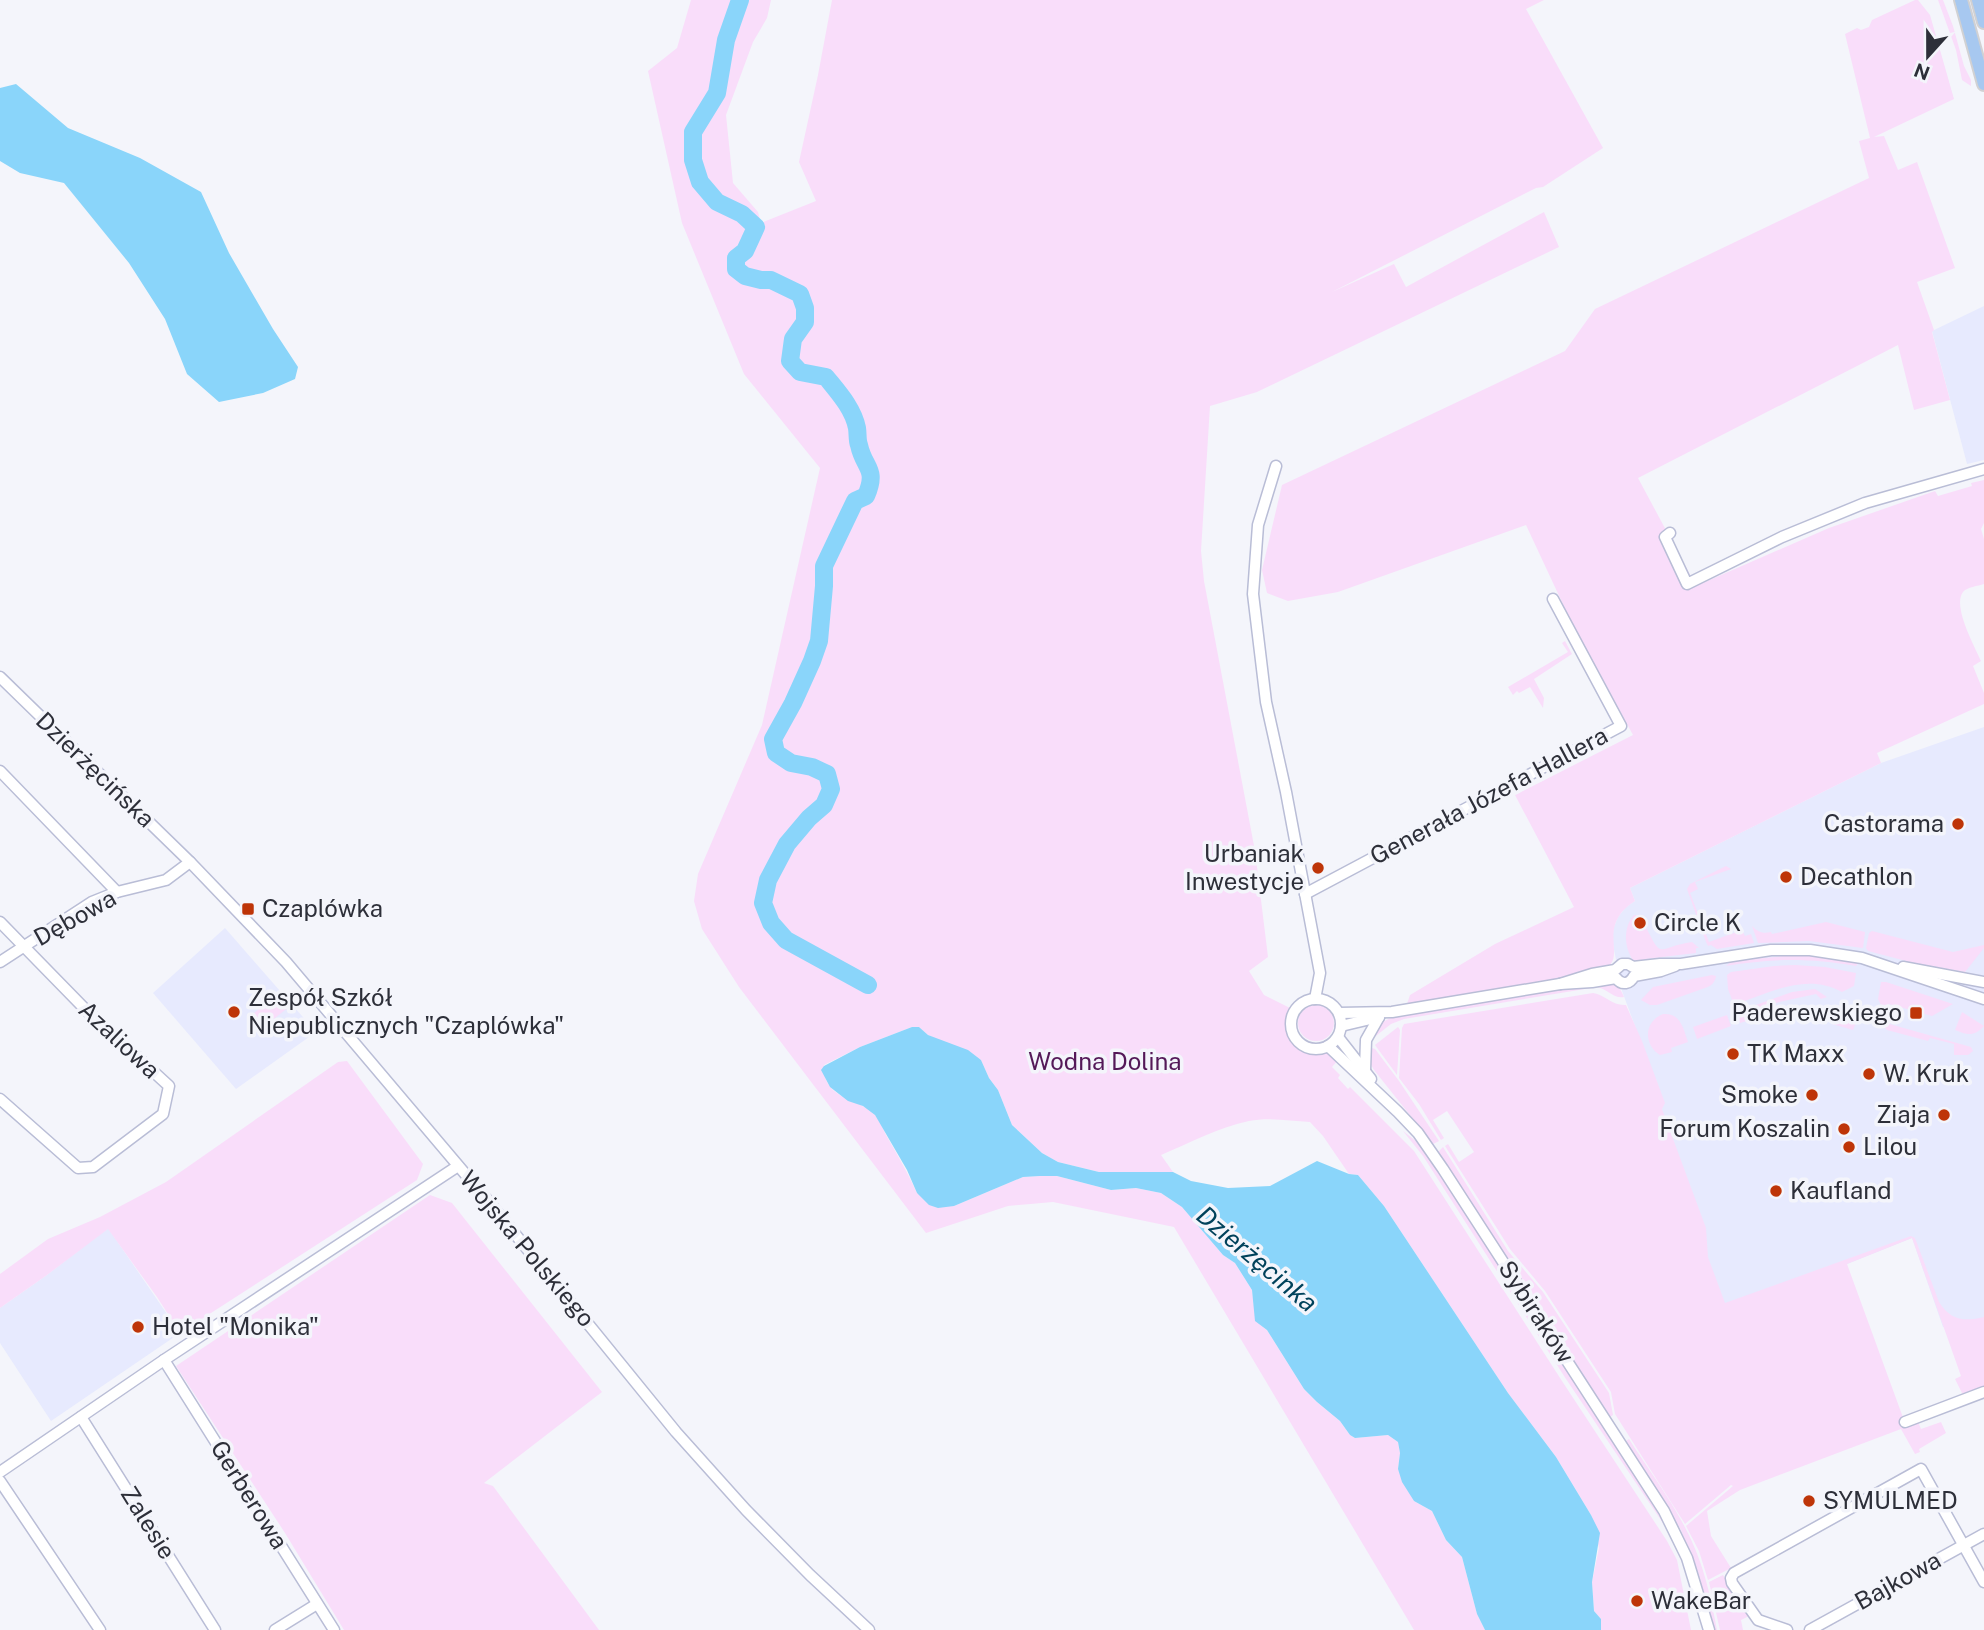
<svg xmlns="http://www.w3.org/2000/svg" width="1984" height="1630" font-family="'Public Sans',sans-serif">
<rect width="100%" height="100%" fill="#f4f5fb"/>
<!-- built -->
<g fill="#e7eafe">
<path d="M1984 306V460L1967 464 1932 331Z"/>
<path d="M1984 727V1337L1943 1327 1912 1238 1847 1264 1722 1309 1635 1026 1622 991 1612 939 1614 927 1618 917 1626 907 1635 901 1630 888 1881 763Z"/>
<path d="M225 928 316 1032 236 1089 153 993Z"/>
<path d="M108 1228 180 1333 51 1421 0 1343V1308L47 1275Z"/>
</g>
<!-- green -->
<g fill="#f9ddfa">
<path d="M691 0H771L767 18 753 42 726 115 733 183 758 212 761 223 816 201 799 162 818 75 832 0H1544L1526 9 1603 148 1543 187 1536 188 1332 292 1394 264 1406 287 1544 212 1559 247 1257 392 1210 406 1201 551 1204 581 1255 851 1268 957 1249 971 1264 995 1292 1009C1285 1025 1289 1042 1305 1049 1320 1055 1324 1047 1338 1060L1332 1067 1340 1075 1338 1078 1348 1089 1350 1087 1414 1151 1562 1381 1667 1541 1677 1560 1691 1630H1601V1619L1594 1611 1592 1582 1599 1548 1591 1515 1556 1457 1508 1393 1384 1206 1358 1175 1349 1174 1323 1136 1310 1122C1290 1121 1269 1117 1249 1121 1219 1127 1190 1143 1161 1155L1173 1172H1099L1058 1162 1042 1153 1012 1125 998 1090 989 1078 981 1060 928 1035 919 1027H912L860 1047 824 1065C822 1100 859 1097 875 1115 880 1121 883 1129 886 1135 897 1154 908 1173 917 1193L954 1206 1023 1177 1040 1176H1057L1111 1190 1136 1188 1161 1193 1182 1207 1223 1255 1235 1263 1252 1290 1256 1321 1267 1330 1304 1389 1317 1402 1340 1421 1350 1435 1355 1438 1388 1435 1398 1442 1400 1453 1398 1469 1414 1501 1432 1511 1446 1540 1462 1557 1477 1614 1485 1630H1414L1174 1227 1053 1202 1008 1206 926 1233 739 987 702 929 694 901 698 874 762 725 820 468 744 374 682 223 648 71 677 48Z"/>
<path d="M1915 0H1918L1930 15 1954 99 1874 137 1884 136 1898 170 1917 162 1955 268 1917 282 1934 330 1932 332 1950 400 1914 410 1898 345 1638 478 1696 586 1829 528 1935 491 1938 496 1972 486 1971 483 1984 480V523L1981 529 1984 539V584C1978 586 1967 587 1963 592 1952 606 1975 647 1981 661L1973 666 1984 693V704L1877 753 1881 763 1630 888 1635 901C1596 926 1626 954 1607 968L1567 977 1407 1004 1410 995 1495 944 1574 907 1515 795 1633 735 1568 615 1526 525 1338 592 1288 601 1267 593 1262 570 1282 485 1565 351 1595 309 1869 178 1859 141 1870 138 1845 34 1857 28 1861 30 1869 27 1872 20Z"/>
<path d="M1938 0H1943L1953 26 1964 66 1971 80V86L1962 80 1956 50Z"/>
<path d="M1565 641 1572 654 1534 679 1544 698 1543 708 1530 687 1519 693 1517 691 1513 695 1508 687 1568 652 1562 643Z"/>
<path d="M1726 866 1731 869 1695 882 1698 889 1690 893 1709 942 1742 930 1745 936 1751 934 1754 943 1717 949 1711 945 1708 946 1706 942 1687 889 1690 884Z"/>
<path d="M1634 915 1642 916 1643 918 1635 922 1637 928 1645 925C1663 962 1657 947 1692 942L1699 948H1696V953L1645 959V963L1633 960C1624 947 1623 927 1634 915Z"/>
<path d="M1826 922 1865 932 1863 948 1809 941 1758 943 1752 926C1758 932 1762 934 1771 932L1772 934Z"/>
<path d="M1872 931 1953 952 1984 945V948L1965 972 1910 962 1868 951 1866 948 1869 933Z"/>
<path d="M1795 955 1826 957 1859 962 1856 966C1810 958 1773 958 1726 966L1732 961Z"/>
<path d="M1795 965 1825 967 1856 973 1854 986 1842 992C1806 972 1769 993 1734 1005L1728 989 1727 975 1731 972 1774 966Z"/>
<path d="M1712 975 1716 976C1715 983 1711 986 1705 988L1657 1005H1650L1641 1000 1653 987Z"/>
<path d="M1881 982H1886L1953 1004 1932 1016 1889 1004 1884 1011 1878 999Z"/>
<path d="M1609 983C1617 984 1621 989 1624 997 1614 999 1607 989 1597 987L1404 1019 1391 1024 1372 1039C1377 1026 1383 1020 1396 1016L1573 987Z"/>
<path d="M1815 989 1827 997 1821 999 1816 994 1779 1002 1757 1010 1759 1017 1740 1023 1736 1012 1792 992Z"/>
<path d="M1593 993C1606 995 1612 1006 1626 1005L1642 1041 1665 1103 1662 1109 1706 1228 1708 1257 1725 1303 1911 1236 1915 1238 1939 1302C1950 1320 1964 1322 1984 1317V1390L1970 1395 1962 1393 1955 1379 1961 1376 1912 1238 1847 1264 1905 1423 1915 1421 1918 1422 1921 1429 1941 1422 1946 1433 1919 1449 1920 1452 1915 1454 1901 1429 1740 1490 1707 1511 1711 1536 1731 1568 1708 1580 1699 1551 1686 1526 1733 1486 1731 1485 1685 1524 1615 1414 1611 1392 1545 1291 1510 1249 1445 1146 1448 1144 1459 1162 1474 1152 1447 1111 1433 1120 1444 1138 1441 1140 1419 1104 1399 1078 1402 1028 1404 1024Z"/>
<path d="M279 994 290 1006 265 1026 254 1013Z"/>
<circle cx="1316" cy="1023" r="18"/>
<path d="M1837 1008 1856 1015 1858 1018 1853 1030 1832 1024 1828 1011Z"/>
<path d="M1962 1012 1984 1026C1974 1037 1967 1035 1955 1030Z"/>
<path d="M1663 1014C1681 1013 1683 1028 1688 1042L1671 1048 1672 1052 1660 1055C1644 1045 1643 1022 1663 1014Z"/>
<path d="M1727 1015 1731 1026 1697 1039 1693 1027Z"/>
<path d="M1886 1023 1971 1047 1973 1051 1968 1055H1954V1044L1930 1038 1928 1041 1887 1030 1885 1028Z"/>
<path d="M1398 1027 1400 1030 1397 1075 1375 1045Z"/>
<path d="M1368 1047 1375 1049 1399 1081 1439 1141 1433 1144 1374 1070 1370 1063Z"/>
<path d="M347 1061 423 1164 417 1180 180 1333 157 1297 108 1229 47 1275 0 1308V1274L48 1239 100 1217 166 1182 338 1062Z"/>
<path d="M1403 1131 1421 1145 1429 1158 1642 1487 1673 1538 1566 1379 1423 1156Z"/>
<path d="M1443 1147 1508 1251 1543 1292 1609 1393 1613 1415 1610 1417 1438 1152Z"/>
<path d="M430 1195 452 1203 602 1392 484 1483 493 1486 599 1630H344L285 1533 176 1366Z"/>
<path d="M1629 1439C1652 1475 1680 1511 1696 1551 1706 1576 1712 1603 1717 1630H1713L1700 1580 1681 1530 1626 1441Z"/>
<path d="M1723 1575 1749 1616 1741 1620 1743 1630H1720L1709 1582Z"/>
</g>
<!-- water -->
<g fill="#8ad5fa">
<path d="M16 84 68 128 140 158 201 192 229 253 273 329 298 367 295 379 263 393 219 402 187 374 165 319 129 263 64 183 20 173 0 161V88Z"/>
<path d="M912 1027H919L928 1035 968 1050 981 1060 989 1078 998 1090 1012 1125 1042 1153 1058 1162 1099 1172H1173L1191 1181 1228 1188 1270 1186 1317 1161 1349 1174 1358 1175 1384 1206 1508 1393 1556 1457 1591 1515 1600 1533 1592 1582 1594 1611 1601 1619V1630H1485L1477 1614 1462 1557 1446 1540 1432 1511 1414 1501 1402 1482 1398 1469 1400 1453 1398 1442 1388 1435 1355 1438 1350 1435 1340 1421 1317 1402 1304 1389 1267 1330 1255 1321 1252 1290 1235 1263 1223 1255 1182 1207 1161 1193 1136 1188 1111 1190 1057 1176H1040L1023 1177 954 1206 938 1208 929 1205 917 1193 907 1170 875 1115 863 1106 848 1101 830 1087 821 1070 824 1066 860 1047Z"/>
</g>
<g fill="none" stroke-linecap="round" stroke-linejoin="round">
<!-- river -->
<path stroke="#8ad5fa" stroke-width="18" d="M740 0 726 40 717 93 693 132V160L700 182 717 202 742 214 756 227 745 251 736 258V269L745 276 761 280H771L800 294 805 308V322L793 339 790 361 800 372 826 377C838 392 853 408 857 428 858 434 857 440 859 445 864 469 878 468 866 496L855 501 824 566V586L819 641 812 661 793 703 773 739 776 753 791 763 812 767 827 774 831 789 824 805 809 818 787 844 768 880 763 903 771 923 786 940 868 985"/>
<defs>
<g id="minor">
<path d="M1276 466 1258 525 1253 594 1266 702 1286 792 1320 973 1315 999"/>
<path d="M1670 533 1665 537 1687 584 1782 537 1865 503 1984 469"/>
<path d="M0 677 190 862 286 962 489 1202 676 1432 746 1510 810 1575 869 1630"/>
<path d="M0 771 117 892"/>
<path d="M1305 894 1621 726 1553 599"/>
<path d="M0 922 84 1008 169 1086 163 1114 93 1167 78 1168 0 1099"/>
<path d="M0 962 92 902 117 892 166 880 190 862"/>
<path d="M1903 967 1984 982"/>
<path d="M1560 984 1592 974 1615 970 1622 964H1628L1633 967 1660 964H1681L1771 950H1810L1862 958 1984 999"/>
<circle cx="1316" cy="1024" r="25"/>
<path d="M1339 1013 1392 1012 1560 984 1592 982 1616 978C1622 986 1630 984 1634 976L1661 971 1675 966"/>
<path d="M1341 1026 1379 1017"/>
<path d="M1338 1037 1371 1079"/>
<path d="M1328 1046 1398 1112 1418 1133 1443 1169 1664 1511 1687 1558 1709 1630"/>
<path d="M1365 1071 1366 1040 1379 1017"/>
<path d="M164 1360 334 1630"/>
<path d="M81 1417 215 1630"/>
<path d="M1905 1422 1984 1392"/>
<path d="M0 1472 164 1360 458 1166"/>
<path d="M0 1481 100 1630"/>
<path d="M275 1630 317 1604"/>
<path d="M1787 1630 1758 1620 1732 1583 1731 1578 1734 1573 1921 1469 1984 1582"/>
<path d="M1810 1630 1984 1534"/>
</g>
<g id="major">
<path d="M1961 0 1984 84"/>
<path d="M1978 0 1984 22"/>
</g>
</defs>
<!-- minor casing -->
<use href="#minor" stroke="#b9bdd6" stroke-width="13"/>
<!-- major casing -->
<use href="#major" stroke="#d1d1d3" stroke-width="16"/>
<!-- minor -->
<use href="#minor" stroke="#fff" stroke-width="10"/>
<!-- major -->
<use href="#major" stroke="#a7c8f0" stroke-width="12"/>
</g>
<!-- markers -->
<g fill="#be3508" stroke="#f4f5fb" stroke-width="2.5">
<circle cx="1958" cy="824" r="7"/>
<circle cx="1318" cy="868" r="7"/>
<circle cx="1786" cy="877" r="7"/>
<rect x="241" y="902" width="14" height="14" rx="3.5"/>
<circle cx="1640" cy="923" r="7"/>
<circle cx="234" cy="1012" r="7"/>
<rect x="1909" y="1006" width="14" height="14" rx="3.5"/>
<circle cx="1733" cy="1054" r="7"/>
<circle cx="1869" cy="1074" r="7"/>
<circle cx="1812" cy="1095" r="7"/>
<circle cx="1944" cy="1115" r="7"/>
<circle cx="1844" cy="1129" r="7"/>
<circle cx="1849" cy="1147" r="7"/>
<circle cx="1776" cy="1191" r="7"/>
<circle cx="138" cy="1327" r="7"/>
<circle cx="1809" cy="1501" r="7"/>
<circle cx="1637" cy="1601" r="7"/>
</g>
<g text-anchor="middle" stroke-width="7" stroke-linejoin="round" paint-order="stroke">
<!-- street labels -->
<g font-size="24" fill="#2d2f39" stroke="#f4f5fb">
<text transform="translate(95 770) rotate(44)" y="8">Dzierżęcińska</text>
<text transform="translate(1489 796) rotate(-28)" y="8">Generała Józefa Hallera</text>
<text transform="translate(75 918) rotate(-29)" y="8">Dębowa</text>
<text transform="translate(119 1040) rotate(43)" y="8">Azaliowa</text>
<text transform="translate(527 1249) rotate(50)" y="8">Wojska Polskiego</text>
<text transform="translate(1536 1312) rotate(57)" y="8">Sybiraków</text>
<text transform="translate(249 1495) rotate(58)" y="8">Gerberowa</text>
<text transform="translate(148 1523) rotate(58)" y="8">Zalesie</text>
<text transform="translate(1898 1581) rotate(-29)" y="8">Bajkowa</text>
</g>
<!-- poi labels -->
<g font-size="24" fill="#2d2f39" stroke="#f4f5fb" text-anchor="start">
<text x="1944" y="832" text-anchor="end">Castorama</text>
<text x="1304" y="862" text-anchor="end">Urbaniak<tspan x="1304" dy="28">Inwestycje</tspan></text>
<text x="1800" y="885">Decathlon</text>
<text x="262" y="917">Czaplówka</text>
<text x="1654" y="931">Circle K</text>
<text x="248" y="1006">Zespół Szkół<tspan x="248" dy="28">Niepublicznych "Czaplówka"</tspan></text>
<text x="1902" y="1021" text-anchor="end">Paderewskiego</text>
<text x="1747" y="1062">TK Maxx</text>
<text x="1883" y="1082">W. Kruk</text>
<text x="1798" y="1103" text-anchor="end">Smoke</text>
<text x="1930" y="1123" text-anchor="end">Ziaja</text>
<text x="1830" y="1137" text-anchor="end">Forum Koszalin</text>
<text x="1863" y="1155">Lilou</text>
<text x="1790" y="1199">Kaufland</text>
<text x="152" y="1335">Hotel "Monika"</text>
<text x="1823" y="1509">SYMULMED</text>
<text x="1651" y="1609">WakeBar</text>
</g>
<!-- park labels -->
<g font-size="24" fill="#541958" stroke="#f4f5fb">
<text x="1105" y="1070">Wodna Dolina</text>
</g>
<!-- water labels -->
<g font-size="26" font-style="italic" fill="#00425b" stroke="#f4f5fb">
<text transform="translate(1257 1259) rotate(40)" y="9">Dzierżęcinka</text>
</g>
</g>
<!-- north arrow -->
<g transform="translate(1928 56) rotate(201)" stroke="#f4f5fb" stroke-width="5" paint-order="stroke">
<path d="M0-5L12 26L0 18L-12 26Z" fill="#2d2f39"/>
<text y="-10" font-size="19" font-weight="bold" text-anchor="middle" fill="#2d2f39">N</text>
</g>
</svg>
